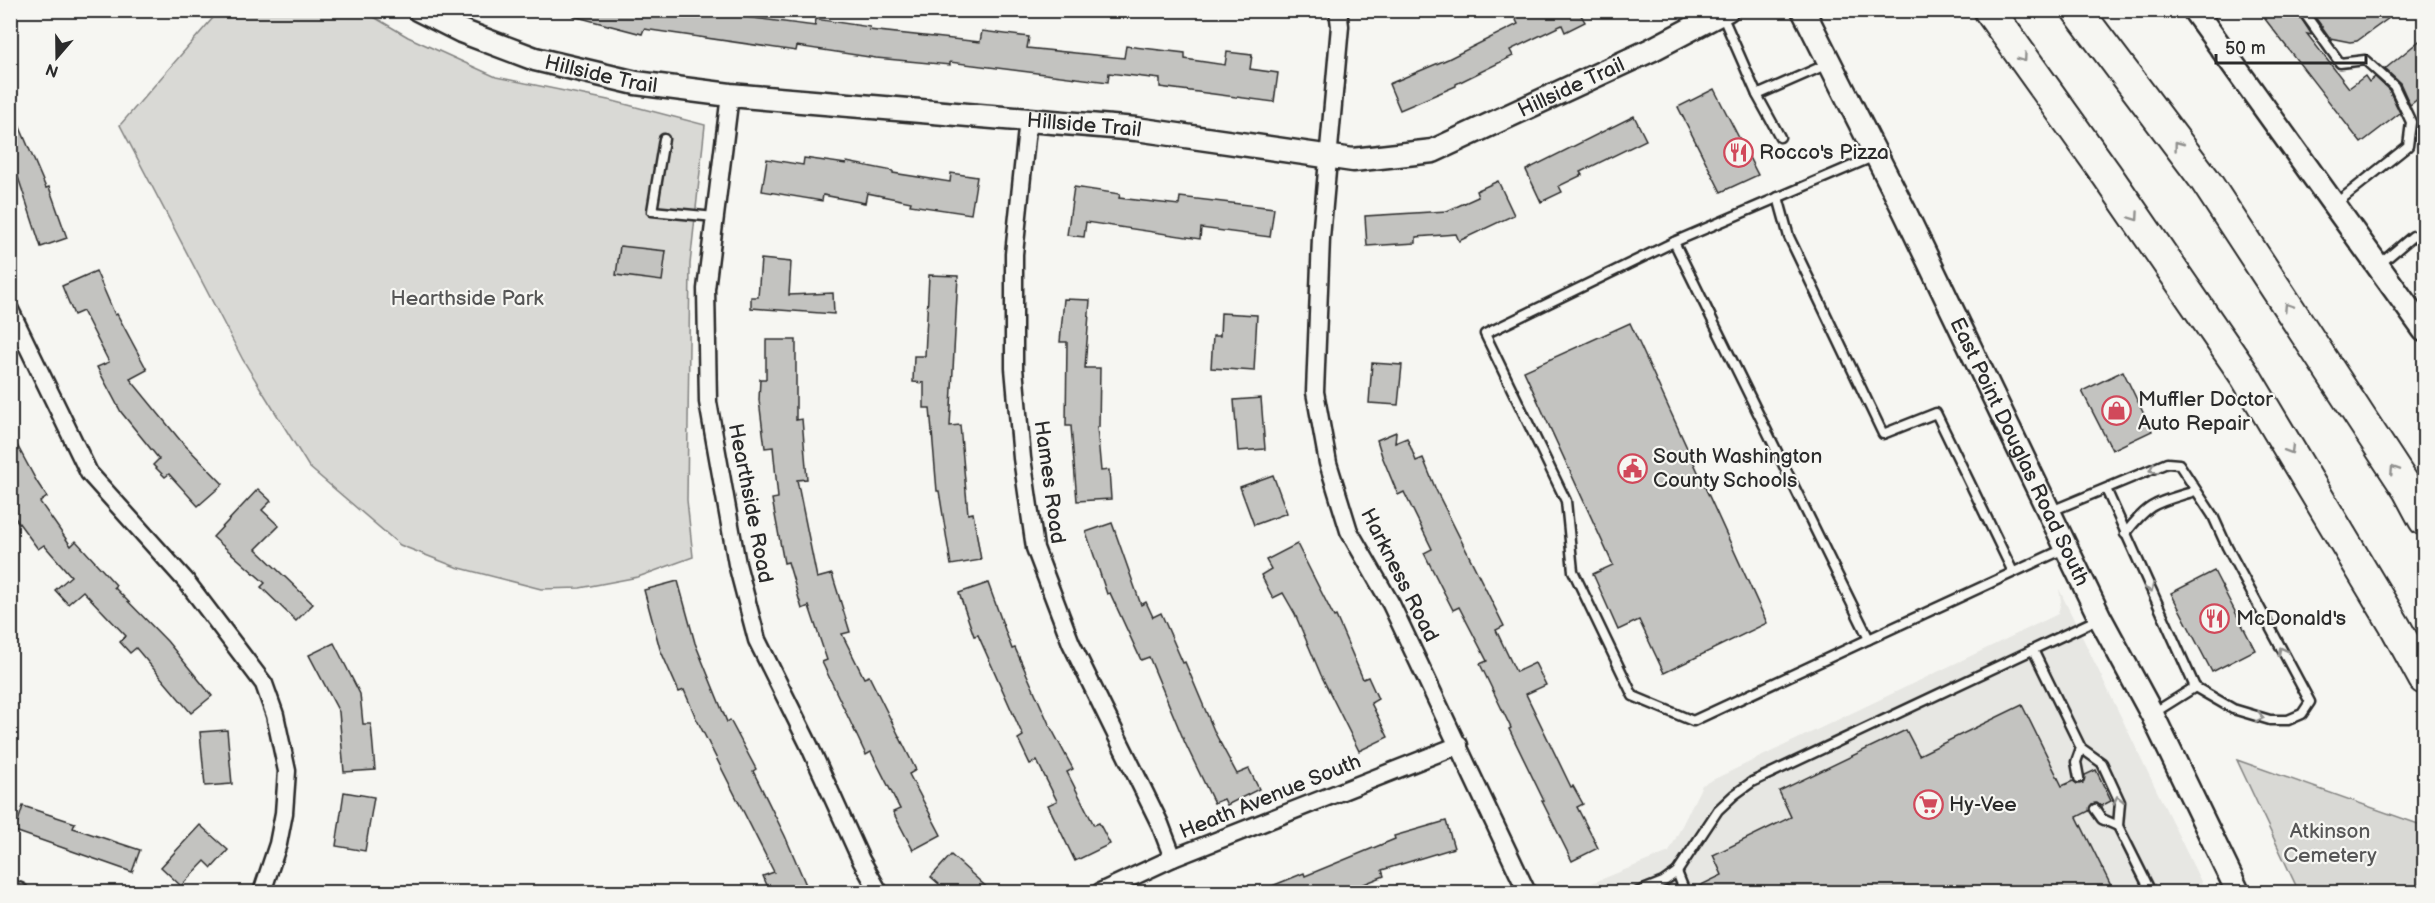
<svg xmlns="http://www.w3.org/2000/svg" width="2435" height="903" font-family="'Balsamiq Sans',sans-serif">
<rect width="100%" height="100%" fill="#f6f6f2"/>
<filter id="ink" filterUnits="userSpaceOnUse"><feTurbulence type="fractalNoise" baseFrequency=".0167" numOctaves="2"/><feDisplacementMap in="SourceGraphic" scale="12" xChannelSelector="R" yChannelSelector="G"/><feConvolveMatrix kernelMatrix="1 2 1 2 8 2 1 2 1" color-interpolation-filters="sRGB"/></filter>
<g filter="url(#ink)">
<!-- built -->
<path fill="#e7e7e3" d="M2059 589 2206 892H1570L1669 852 1702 785 2058 614 2061 601Z"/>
<!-- green -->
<g fill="#d9d9d5" stroke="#828280" stroke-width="1.5">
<path d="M362 10 408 37 496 77 613 101 705 125 690 264 687 500 693 557 638 577 580 588 541 589 456 567 400 545 309 467 243 360 120 125 219 11Z"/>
<path d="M2237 760 2424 826V892H2299Z"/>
</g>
<!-- building -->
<g fill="#c3c3c0" stroke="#2b2b2b" stroke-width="1.5">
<path d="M574 10H715V13L815 26 816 19 870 27 869 30 980 42 982 31 1029 37 1027 48 1124 58 1126 46 1185 53V59L1225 65 1227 52 1252 55 1250 69 1278 73 1274 102 1160 87V79L1109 73 1108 82 950 62V65L876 58 797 46 796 51 644 29 642 34 573 16Z"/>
<path d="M1511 10H1591L1581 15 1585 22 1565 32 1562 25 1510 50 1513 56 1456 84V86L1400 110 1389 84 1448 59 1518 24Z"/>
<path d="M2258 10H2296L2312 35 2307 34 2349 88 2365 76 2369 82 2375 77 2389 90 2400 113 2361 143Z"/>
<path d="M2310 10H2400L2357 41 2350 42 2330 38Z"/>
<path d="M2424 37V94L2410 105 2400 83 2385 69Z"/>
<path d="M1714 89 1758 175 1721 192 1678 107Z"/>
<path d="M10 104 46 188 49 187 67 238 41 247 17 174 10 177Z"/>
<path d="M1634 116 1646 140 1580 172 1582 175 1559 186 1562 192 1541 202 1526 170Z"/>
<path d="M804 158 846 164 847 162 893 171V173L950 182 951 173 977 177 971 214 910 205 911 202 867 193 865 203 823 195 822 201 762 191 767 159 803 165Z"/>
<path d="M1498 181 1514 215 1459 241 1456 234 1416 237V243L1367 246 1365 216 1447 211 1478 197 1476 191Z"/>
<path d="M1074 187 1120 194 1119 198 1179 205 1180 197 1274 208 1270 237 1201 228 1200 239 1086 222 1084 237 1067 235Z"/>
<path d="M620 246 666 251 662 281 616 275Z"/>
<path d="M761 259 791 262 789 295 833 293 834 314 751 308V297H758Z"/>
<path d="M96 271 115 315 117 314 147 370 130 379 180 440 223 484 198 506 169 474 165 477 153 465 159 459 121 412 97 367 109 362 83 311 74 315 62 286Z"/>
<path d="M929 275 958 276 950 426 960 425 968 514 973 513 981 560 951 565 939 491H937L930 408H924V383L913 382 914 356H925Z"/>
<path d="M1064 299 1090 300 1085 368H1100L1099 427H1097L1101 471 1109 470 1111 499 1077 501 1071 426H1066L1067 342H1060Z"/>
<path d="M1221 313 1257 315 1254 371 1211 368 1213 336H1220Z"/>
<path d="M1630 323 1767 623 1664 673 1639 620 1618 630 1593 574 1613 565 1524 371Z"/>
<path d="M766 340H796V420L802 419 807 479 797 480 817 578 832 574 850 632 842 634 864 678 869 676 916 770 909 774 941 835 913 850 893 812 900 809 871 752 866 755 822 662 827 660 809 606 802 609 788 562 784 563 772 499 778 498 773 447 765 448 759 400 760 379H766Z"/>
<path d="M1372 363 1402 365 1398 405 1369 403Z"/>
<path d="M2123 371 2152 431 2112 450 2082 391Z"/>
<path d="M1261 398 1265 449 1238 451 1234 400Z"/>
<path d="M10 432 37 482 47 497 40 502 71 546 76 541 116 585 114 587 167 641 212 696 191 713 136 648 130 653 120 642 126 636 83 591 68 604 55 590 71 576 44 545 38 549 10 511Z"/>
<path d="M1396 432 1395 443 1407 438 1416 461 1423 458 1436 490 1504 626 1496 630 1516 672 1535 663 1546 685 1526 694 1571 787 1573 786 1583 804 1577 807 1598 848 1572 861 1542 801H1544L1509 729 1511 728 1480 664 1487 661 1459 607 1453 610 1424 553 1432 549 1404 492 1398 495 1382 456 1377 440Z"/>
<path d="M1273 475 1287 513 1254 525 1240 487Z"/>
<path d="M258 489 271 501 262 510 279 526 256 549 313 604 296 621 261 587 265 583 213 537Z"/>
<path d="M1112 523 1141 605 1146 602 1153 617 1161 613 1183 663 1185 662 1215 733 1237 774 1249 769 1259 789 1227 805 1224 799 1214 803 1185 743 1149 657 1141 660 1110 593 1107 594 1086 532Z"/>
<path d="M1297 544 1334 617 1336 616 1363 679 1368 677 1378 699 1371 703 1388 737 1359 751 1321 675 1295 614 1283 593 1273 598 1261 575 1271 569 1266 560Z"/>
<path d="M2214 571 2255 650 2212 672 2171 593Z"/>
<path d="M678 581 695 643 727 722 730 720 756 769 753 771 785 836 809 892H770L763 876 774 872 696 718 684 690 679 692 660 649 644 590Z"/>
<path d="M988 583 1012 649 1015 648 1049 724 1073 769 1067 772 1094 825 1099 823 1110 844 1075 861 1048 805 1057 801 1037 761 1030 764 1018 739 1023 736 978 635 974 636 959 593Z"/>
<path d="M334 643 360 694 363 724H371L375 770 344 772 339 712 309 655Z"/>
<path d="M2022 705 2062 786 2073 781 2077 784 2083 783 2085 775 2096 770 2111 801 2101 806 2097 803 2092 804 2089 811 2077 817 2114 892H1691V890L1722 875 1713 855 1791 817 1779 791 1906 730 1919 755Z"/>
<path d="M227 730 232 784 205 786 200 732Z"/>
<path d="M344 792 374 797 365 851 336 846Z"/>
<path d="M23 806 75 823 73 828 140 850 132 872 15 831Z"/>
<path d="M1446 821 1454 848 1382 870 1384 876 1344 892H1257L1304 873 1305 876 1395 839 1394 836Z"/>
<path d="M200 825 228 850 212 868 205 861 181 886 161 867Z"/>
<path d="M951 855 992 892H948L931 877Z"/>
</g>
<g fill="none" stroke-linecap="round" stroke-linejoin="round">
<defs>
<g id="lane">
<path d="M2302 10 2340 63 2365 60 2394 86 2411 122 2408 146 2334 205"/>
<path d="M1722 15 1757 95 1830 63"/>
<path d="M1757 95 1780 137"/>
<path d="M664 139 652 211 715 217"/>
<path d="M1875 156 1674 242 1869 639 2066 548"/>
<path d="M1778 197 1789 237 1883 434 1936 413 2013 572"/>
<path d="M1674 242 1485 334 1566 501 1573 571 1633 696 1693 721 1869 639"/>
<path d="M2380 264 2413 236 2424 237"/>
<path d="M2049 512 2167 463 2179 464 2213 516 2227 547 2310 702 2302 714 2288 720H2270L2233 709 2195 687 2106 489"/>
<path d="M2125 534C2150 501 2157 503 2195 491"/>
<path d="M2033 650 2081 748 2102 763 2120 802 2118 826 2151 892"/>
<path d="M2152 714 2195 687"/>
<path d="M2079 778 2076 762 2081 748"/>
<path d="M2095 809 2102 819 2118 826"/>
<path d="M1677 872 1685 892"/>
<path d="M1638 892 1663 882 1677 872 1718 810 1734 795 1752 782 2098 619"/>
</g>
<g id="street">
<path d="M1338 10 1340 26 1321 238 1315 392 1328 463 1349 531 1391 604 1525 888"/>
<path d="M730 95 706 289 708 402 737 564 757 640 809 745 861 860 879 892"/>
<path d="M1028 119 1014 254V368L1022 458 1035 548 1071 643 1160 824 1173 858"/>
<path d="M10 310 89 473 186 581 264 684 275 715 287 771 284 813 278 844 262 892"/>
<path d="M10 888 20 892"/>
<path d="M1100 892 1173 858 1459 745"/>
</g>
<g id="secondary">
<path id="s1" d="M419 10 461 31 535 59 636 83 730 95 1136 129 1353 160 1433 151 1651 50 1727 10"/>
<path id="s2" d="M1803 10 1904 210 2100 618 2152 714 2238 892"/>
<path d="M2194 10 2424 330"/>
</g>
<g id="highway">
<path d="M1989 10 2107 175 2246 377 2395 626 2424 679"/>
<path d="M2077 10 2205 180 2408 490 2424 520"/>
</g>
</defs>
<!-- lane casing -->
<use href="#lane" stroke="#2b2b2b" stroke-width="13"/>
<!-- street casing -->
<use href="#street" stroke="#2b2b2b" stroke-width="21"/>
<!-- secondary casing -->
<use href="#secondary" stroke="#2b2b2b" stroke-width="27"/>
<!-- highway casing -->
<use href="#highway" stroke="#2b2b2b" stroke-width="34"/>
<!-- lane -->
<use href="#lane" stroke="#f6f6f2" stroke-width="8"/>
<!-- street -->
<use href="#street" stroke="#f6f6f2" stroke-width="16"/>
<!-- secondary -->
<use href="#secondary" stroke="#f6f6f2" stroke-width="22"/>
<!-- highway -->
<use href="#highway" stroke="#f6f6f2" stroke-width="30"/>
</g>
<!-- one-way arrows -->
<defs><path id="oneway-chevron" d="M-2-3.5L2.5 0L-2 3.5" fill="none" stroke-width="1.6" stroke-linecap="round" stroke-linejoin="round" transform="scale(1.5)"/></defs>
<g stroke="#90908e">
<use href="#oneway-chevron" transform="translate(2023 58) rotate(54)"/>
<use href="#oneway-chevron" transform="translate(2178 145) rotate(-127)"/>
<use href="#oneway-chevron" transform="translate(2135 217) rotate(55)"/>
<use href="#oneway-chevron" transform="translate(2288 307) rotate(-123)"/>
<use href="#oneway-chevron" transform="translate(2290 450) rotate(59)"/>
<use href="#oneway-chevron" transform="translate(2153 469) rotate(157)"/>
<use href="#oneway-chevron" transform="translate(2394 470) rotate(-123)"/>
<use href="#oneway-chevron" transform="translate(2150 588) rotate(65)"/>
<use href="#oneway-chevron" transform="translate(2282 651) rotate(-118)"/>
<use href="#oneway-chevron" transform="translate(2260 717) rotate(15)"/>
<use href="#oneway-chevron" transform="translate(2118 800) rotate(-103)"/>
</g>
</g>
<!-- icons -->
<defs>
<symbol id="restaurant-ring" viewBox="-11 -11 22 22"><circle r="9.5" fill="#f6f6f2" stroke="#d1495b" stroke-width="1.5"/><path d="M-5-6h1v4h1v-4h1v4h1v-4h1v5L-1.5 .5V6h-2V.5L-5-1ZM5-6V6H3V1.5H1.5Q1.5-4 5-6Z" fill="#d1495b"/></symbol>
<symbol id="shop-ring" viewBox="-11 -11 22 22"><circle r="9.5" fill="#f6f6f2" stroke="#d1495b" stroke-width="1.5"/><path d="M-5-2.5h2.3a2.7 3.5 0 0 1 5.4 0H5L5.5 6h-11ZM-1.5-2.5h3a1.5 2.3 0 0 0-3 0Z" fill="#d1495b"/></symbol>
<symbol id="civic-ring" viewBox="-11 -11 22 22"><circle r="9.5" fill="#f6f6f2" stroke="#d1495b" stroke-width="1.5"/><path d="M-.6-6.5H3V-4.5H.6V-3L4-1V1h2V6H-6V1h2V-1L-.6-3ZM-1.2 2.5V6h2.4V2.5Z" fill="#d1495b"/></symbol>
<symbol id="supermarket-ring" viewBox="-11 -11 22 22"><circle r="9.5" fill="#f6f6f2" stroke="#d1495b" stroke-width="1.5"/><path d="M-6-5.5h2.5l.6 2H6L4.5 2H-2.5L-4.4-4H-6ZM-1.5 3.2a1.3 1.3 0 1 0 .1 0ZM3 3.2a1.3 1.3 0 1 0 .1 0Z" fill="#d1495b"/></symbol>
</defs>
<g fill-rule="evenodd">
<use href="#restaurant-ring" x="1722" y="136" width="33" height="33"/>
<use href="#shop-ring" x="2100" y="394" width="33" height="33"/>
<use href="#civic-ring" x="1616" y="452" width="33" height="33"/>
<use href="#restaurant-ring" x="2198" y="602" width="33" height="33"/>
<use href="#supermarket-ring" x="1912" y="788" width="33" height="33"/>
</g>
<g text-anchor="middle" stroke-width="4.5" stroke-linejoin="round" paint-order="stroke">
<!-- street labels -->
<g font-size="21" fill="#2b2b2b" stroke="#f6f6f2">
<text dy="7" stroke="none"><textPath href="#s1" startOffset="194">Hillside Trail</textPath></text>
<text dy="7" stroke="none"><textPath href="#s1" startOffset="1184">Hillside Trail</textPath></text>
<text dy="7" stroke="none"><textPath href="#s1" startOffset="680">Hillside Trail</textPath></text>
<text dy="7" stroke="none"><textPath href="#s2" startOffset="492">East Point Douglas Road South</textPath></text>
<text transform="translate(1050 482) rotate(82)" y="7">Hames Road</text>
<text transform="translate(751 503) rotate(79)" y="7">Hearthside Road</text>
<text transform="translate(1400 575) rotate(63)" y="7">Harkness Road</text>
<text transform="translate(1270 796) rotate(-22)" y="7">Heath Avenue South</text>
</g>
<!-- poi labels -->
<g font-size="21" fill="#2b2b2b" stroke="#f6f6f2" text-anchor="start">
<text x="1759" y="159">Rocco's Pizza</text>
<text x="2138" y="406">Muffler Doctor<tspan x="2138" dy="24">Auto Repair</tspan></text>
<text x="1653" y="463">South Washington<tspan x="1653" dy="24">County Schools</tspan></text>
<text x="2236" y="625">McDonald's</text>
<text x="1949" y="811">Hy-Vee</text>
</g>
<!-- park labels -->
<g font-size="21" fill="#565656" stroke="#f6f6f2">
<text x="467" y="305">Hearthside Park</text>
<text x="2330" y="838">Atkinson<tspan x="2330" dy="24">Cemetery</tspan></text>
</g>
</g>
<!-- margin -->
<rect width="2435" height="903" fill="none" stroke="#f6f6f2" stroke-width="36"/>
<rect x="18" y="18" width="2399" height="867" fill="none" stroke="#2b2b2b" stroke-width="2" filter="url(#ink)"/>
<!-- north arrow -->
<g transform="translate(57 57) rotate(200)" stroke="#f6f6f2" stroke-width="4.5" paint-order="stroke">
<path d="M0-4.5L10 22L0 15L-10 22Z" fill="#2b2b2b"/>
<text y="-9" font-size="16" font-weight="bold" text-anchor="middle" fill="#2b2b2b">N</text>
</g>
<!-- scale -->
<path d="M2216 54v9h150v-9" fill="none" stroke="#2b2b2b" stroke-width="3"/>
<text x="2225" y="54" font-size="18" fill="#2b2b2b" stroke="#f6f6f2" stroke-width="4.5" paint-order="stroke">50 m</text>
</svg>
